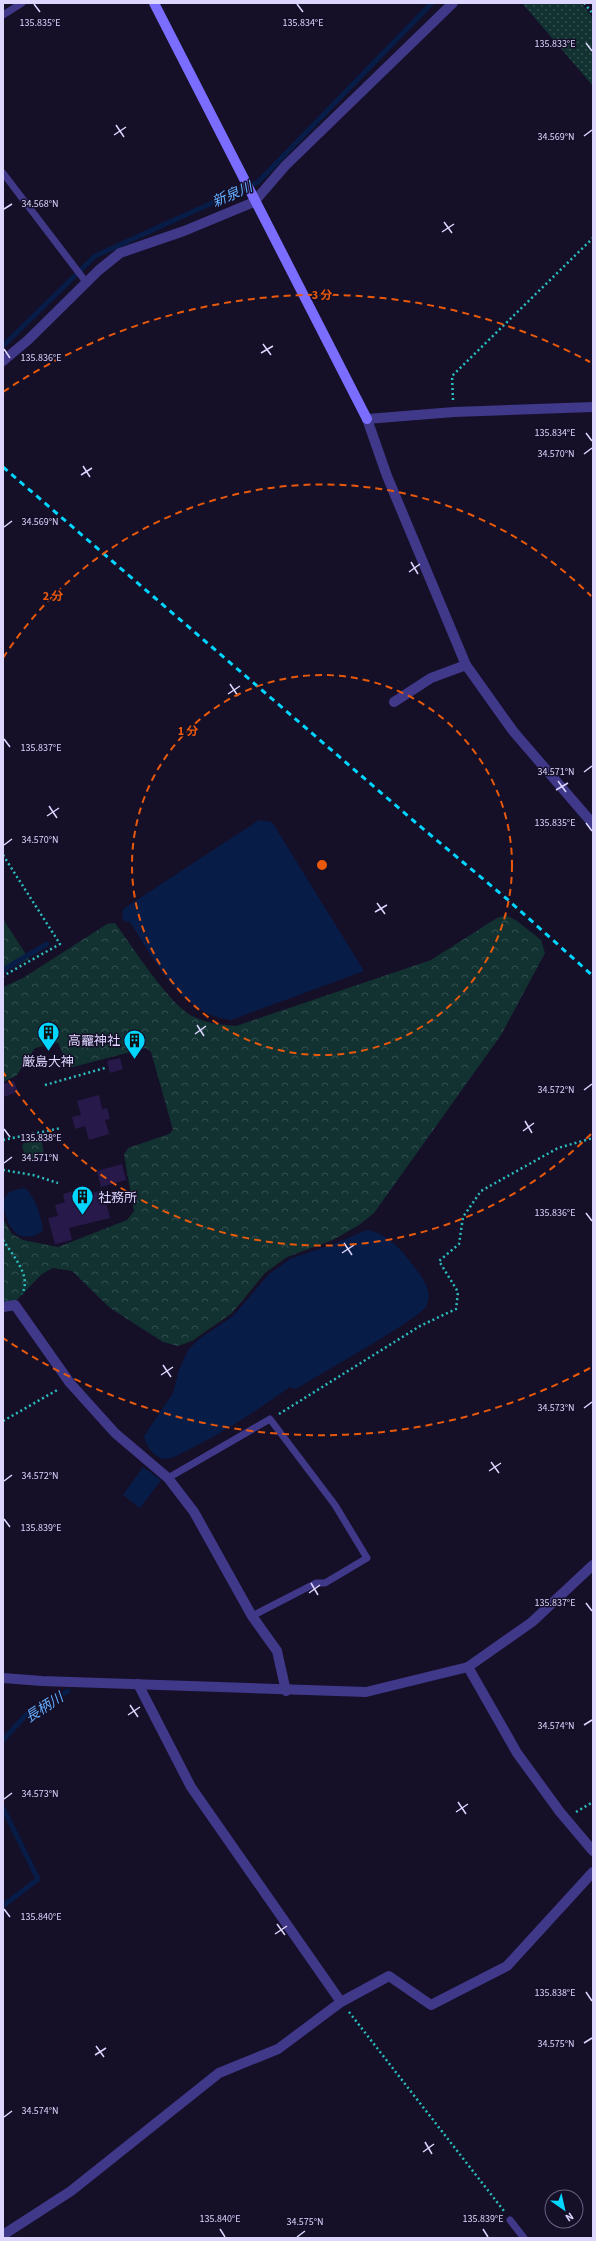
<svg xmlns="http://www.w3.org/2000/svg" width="596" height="2241" font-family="'Source Sans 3','Noto Sans JP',sans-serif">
<defs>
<pattern id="grass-dots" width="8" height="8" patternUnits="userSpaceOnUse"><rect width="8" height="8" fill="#123232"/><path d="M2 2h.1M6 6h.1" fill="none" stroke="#344f51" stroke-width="1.8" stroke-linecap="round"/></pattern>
<pattern id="forest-crowns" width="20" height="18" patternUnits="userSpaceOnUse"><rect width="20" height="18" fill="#123232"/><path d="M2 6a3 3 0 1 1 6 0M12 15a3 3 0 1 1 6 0" fill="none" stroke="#344f51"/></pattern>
</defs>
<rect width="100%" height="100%" fill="#150f28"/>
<!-- grass -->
<path fill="url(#grass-dots)" d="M522 3H581L593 18V86Z"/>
<!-- forest -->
<g fill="url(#forest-crowns)">
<path d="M506 915 517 921 541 940 545 953 501 1035 374 1213 359 1225 333 1240 287 1257 265 1273 232 1313 192 1341 178 1346 163 1342 110 1308 72 1271 53 1268 42 1274 3 1314V1219L12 1234 23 1240 58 1247 127 1220 134 1211 124 1155 128 1148 169 1134 173 1130 151 1052 146 1048 69 1068 58 1043 35 1048 16 1076 3 1082V987L23 978 107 924 115 923C132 946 170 1006 194 1017 206 1023 222 1025 236 1026L431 960 497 918Z"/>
<path d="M3 919 29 959 3 972Z"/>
<path d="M39 1141 42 1142 44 1155C40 1161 33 1160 26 1159L22 1146 24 1143Z"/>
</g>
<!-- water -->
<g fill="#081c48">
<path d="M259 820 272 822 364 971 231 1020C179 1014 155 959 129 921L125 922 122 917 123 909Z"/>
<path d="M25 1188C36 1198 41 1216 43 1231 22 1244 10 1234 5 1212 4 1207 2 1201 6 1196 10 1190 18 1189 25 1188Z"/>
<path d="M367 1230C385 1232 402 1250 412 1264 421 1276 433 1289 427 1305 423 1317 315 1377 296 1389L290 1387C257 1410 224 1433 188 1450 181 1453 173 1459 165 1459 155 1459 145 1444 144 1436L173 1393 179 1370 188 1350 199 1339 233 1316 269 1274 290 1259 336 1243Z"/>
<path d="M143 1467 161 1480 140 1508 123 1495Z"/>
</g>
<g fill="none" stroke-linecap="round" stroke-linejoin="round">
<!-- stream -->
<g stroke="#081c48" stroke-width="5">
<path d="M3 346 95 256 258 182 432 3"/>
<path d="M3 970 47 944"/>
<path d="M3 1740 26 1715 68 1691"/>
<path d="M3 1808 38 1879 3 1906"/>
</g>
</g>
<!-- building -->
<g fill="#271a4a">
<path d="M120 1058 123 1069 110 1073 107 1061Z"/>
<path d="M14 1081 18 1092 3 1097V1084Z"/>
<path d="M99 1095 102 1109 107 1108 110 1119 105 1120 109 1134 89 1140 85 1126 75 1129 72 1117 81 1115 77 1101Z"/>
<path d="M122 1164 126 1180 101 1187 97 1171Z"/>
<path d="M76 1190 77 1197 103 1190 110 1218 69 1228 72 1240 55 1244 48 1218 58 1216 55 1205 65 1202 63 1194Z"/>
</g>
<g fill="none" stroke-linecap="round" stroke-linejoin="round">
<!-- path -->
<g stroke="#2bbebe" stroke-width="2.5" stroke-dasharray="2 3" stroke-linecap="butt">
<path d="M584 3 593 14"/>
<path d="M453 400 452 376 593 238"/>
<path d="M3 855 60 944 3 976"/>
<path d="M45 1085 105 1068"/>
<path d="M3 1140 61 1128"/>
<path d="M3 1170 33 1175 58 1183"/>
<path d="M3 1240C13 1256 32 1276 22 1294"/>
<path d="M279 1414 420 1326 456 1309 458 1292 439 1261 459 1244 463 1217 481 1191 558 1148 593 1138"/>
<path d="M3 1421 59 1389"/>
<path d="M576 1812 593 1802"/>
<path d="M349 2012 504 2211"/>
</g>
<!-- lane -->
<g stroke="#403889" stroke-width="7">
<path d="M3 15 22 3"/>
<path d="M3 173 86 282"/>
<path d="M168 1478 270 1419 335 1505 367 1558 325 1583H316L252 1616"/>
<path d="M510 2220 524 2238"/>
</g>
<!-- street -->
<g stroke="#403889" stroke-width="10">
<path d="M3 361 28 340 99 270 120 253 184 231 254 202 285 166 453 3"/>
<path d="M593 407 454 412 367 419 387 476 466 665 513 731 593 824"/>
<path d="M394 702 431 678 466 665"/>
<path d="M3 1307 15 1305 70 1383 115 1433 168 1478 194 1512 252 1616 277 1651 286 1691"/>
<path d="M468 1667 517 1753 560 1812 593 1851"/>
<path d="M3 1678 42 1681 366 1692 468 1667 532 1622 593 1565"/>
<path d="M138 1684 191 1787 341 2002"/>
<path d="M3 2235 71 2191 219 2073 278 2049 341 2002 389 1976 431 2005 507 1966 593 1872"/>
</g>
<!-- secondary -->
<path stroke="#7a6dff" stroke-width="10" d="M154 3 367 419"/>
<!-- rail -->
<path stroke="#02d6ff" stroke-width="3" stroke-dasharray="6 5" stroke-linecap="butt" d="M3 467 415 822 507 899 593 976"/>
</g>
<!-- ticks -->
<path fill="none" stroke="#ddd6ff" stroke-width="1.5" d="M34 4 40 12M297 4 303 12M586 43 592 51M116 125 124 137M114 135 126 127M584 136 592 130M4 209 12 204M444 222 452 233M442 232 454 224M263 344 271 355M4 349 10 358M261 353 273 346M586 433 592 441M584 454 592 448M83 466 90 477M81 475 92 468M4 527 12 521M411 562 418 574M409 572 420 564M230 684 238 696M228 694 240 686M4 739 10 747M584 772 592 766M558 781 566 792M556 790 568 783M49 806 57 818M47 816 59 808M586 823 592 831M4 845 12 839M377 903 385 914M375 912 387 905M197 1025 204 1036M195 1034 206 1026M584 1090 592 1084M525 1121 532 1133M4 1129 10 1137M523 1131 534 1123M4 1163 12 1157M586 1213 592 1221M344 1243 352 1255M342 1253 354 1245M163 1365 171 1377M161 1375 173 1367M584 1408 592 1402M491 1462 499 1473M489 1471 501 1463M4 1481 12 1475M4 1519 10 1527M311 1583 318 1595M309 1593 320 1585M586 1603 592 1611M130 1705 138 1717M128 1715 140 1707M584 1725 592 1720M4 1799 12 1793M458 1802 466 1814M456 1812 468 1804M4 1909 10 1917M277 1924 285 1935M275 1934 287 1926M586 1992 592 2001M584 2043 592 2038M96 2046 104 2057M95 2055 106 2048M4 2117 12 2111M425 2142 432 2154M423 2152 434 2144M220 2229 225 2237M483 2229 488 2237M297 2237 305 2231"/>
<!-- distance rings -->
<g fill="none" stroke="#e8590c" stroke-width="2" stroke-dasharray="7 5">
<circle cx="322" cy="865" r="190"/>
<path d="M591 1134A380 380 0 0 1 3 1072M3 658A380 380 0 0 1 591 596"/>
<path d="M590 1368A570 570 0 0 1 3 1338M3 392A570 570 0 0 1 590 362"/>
</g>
<!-- icons -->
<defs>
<symbol id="building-pin" viewBox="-11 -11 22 30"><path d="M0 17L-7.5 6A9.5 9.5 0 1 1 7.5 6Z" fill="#02d6ff" stroke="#150f28"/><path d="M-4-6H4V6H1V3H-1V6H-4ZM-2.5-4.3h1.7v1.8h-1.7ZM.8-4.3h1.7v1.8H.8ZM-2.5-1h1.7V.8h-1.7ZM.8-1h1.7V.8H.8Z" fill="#111"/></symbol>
</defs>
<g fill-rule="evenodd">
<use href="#building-pin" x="36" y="1020" width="25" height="34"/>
<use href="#building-pin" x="122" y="1028" width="25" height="34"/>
<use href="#building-pin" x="70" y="1184" width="25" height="34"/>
</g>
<g text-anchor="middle" stroke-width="3" stroke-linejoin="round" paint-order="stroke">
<!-- poi labels -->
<g font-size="13" fill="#ddd6ff" stroke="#150f28" text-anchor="end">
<text x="120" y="1045">高龗神社</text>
<text x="48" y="1066" text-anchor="middle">厳島大神</text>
<text x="98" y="1202" text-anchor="start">社務所</text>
</g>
<!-- water labels -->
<g font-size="14" font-style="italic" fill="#64aeff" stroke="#150f28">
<text transform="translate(232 194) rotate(-24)" y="5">新泉川</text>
<text transform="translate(44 1707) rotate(-33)" y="5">長柄川</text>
</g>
</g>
<g font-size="10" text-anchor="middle" fill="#ddd6ff" stroke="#150f28" stroke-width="3" stroke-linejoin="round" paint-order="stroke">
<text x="303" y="26">135.834°E</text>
<text x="40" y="26">135.835°E</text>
<text x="555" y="47">135.833°E</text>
<text x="556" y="140">34.569°N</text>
<text x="40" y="207">34.568°N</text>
<text x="41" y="361">135.836°E</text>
<text x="555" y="436">135.834°E</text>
<text x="556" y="457">34.570°N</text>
<text x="40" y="525">34.569°N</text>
<text x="41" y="751">135.837°E</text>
<text x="556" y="775">34.571°N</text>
<text x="555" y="826">135.835°E</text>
<text x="40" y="843">34.570°N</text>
<text x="556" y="1093">34.572°N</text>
<text x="41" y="1141">135.838°E</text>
<text x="40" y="1161">34.571°N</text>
<text x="555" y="1216">135.836°E</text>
<text x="556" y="1411">34.573°N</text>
<text x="40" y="1479">34.572°N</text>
<text x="41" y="1531">135.839°E</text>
<text x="555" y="1606">135.837°E</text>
<text x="556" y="1729">34.574°N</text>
<text x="40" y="1797">34.573°N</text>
<text x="41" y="1920">135.840°E</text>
<text x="555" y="1996">135.838°E</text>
<text x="556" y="2047">34.575°N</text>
<text x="40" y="2114">34.574°N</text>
<text x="220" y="2222">135.840°E</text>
<text x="483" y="2222">135.839°E</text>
<text x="305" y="2225">34.575°N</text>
</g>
<circle cx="322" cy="865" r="6" fill="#e8590c" stroke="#150f28" stroke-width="2"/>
<g font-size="12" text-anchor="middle" font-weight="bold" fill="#e8590c" stroke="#150f28" stroke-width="3" stroke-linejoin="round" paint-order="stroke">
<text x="322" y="299">3 分</text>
<text x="53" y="600">2 分</text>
<text x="188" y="735">1 分</text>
</g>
<!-- border -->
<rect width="596" height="2241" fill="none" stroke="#ddd6ff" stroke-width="8"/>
<!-- north arrow -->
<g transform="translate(564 2209) rotate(146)"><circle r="19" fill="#150f28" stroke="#655f7e"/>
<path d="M0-3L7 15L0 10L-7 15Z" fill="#02d6ff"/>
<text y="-6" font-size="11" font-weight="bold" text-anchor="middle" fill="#ddd6ff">N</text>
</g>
</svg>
